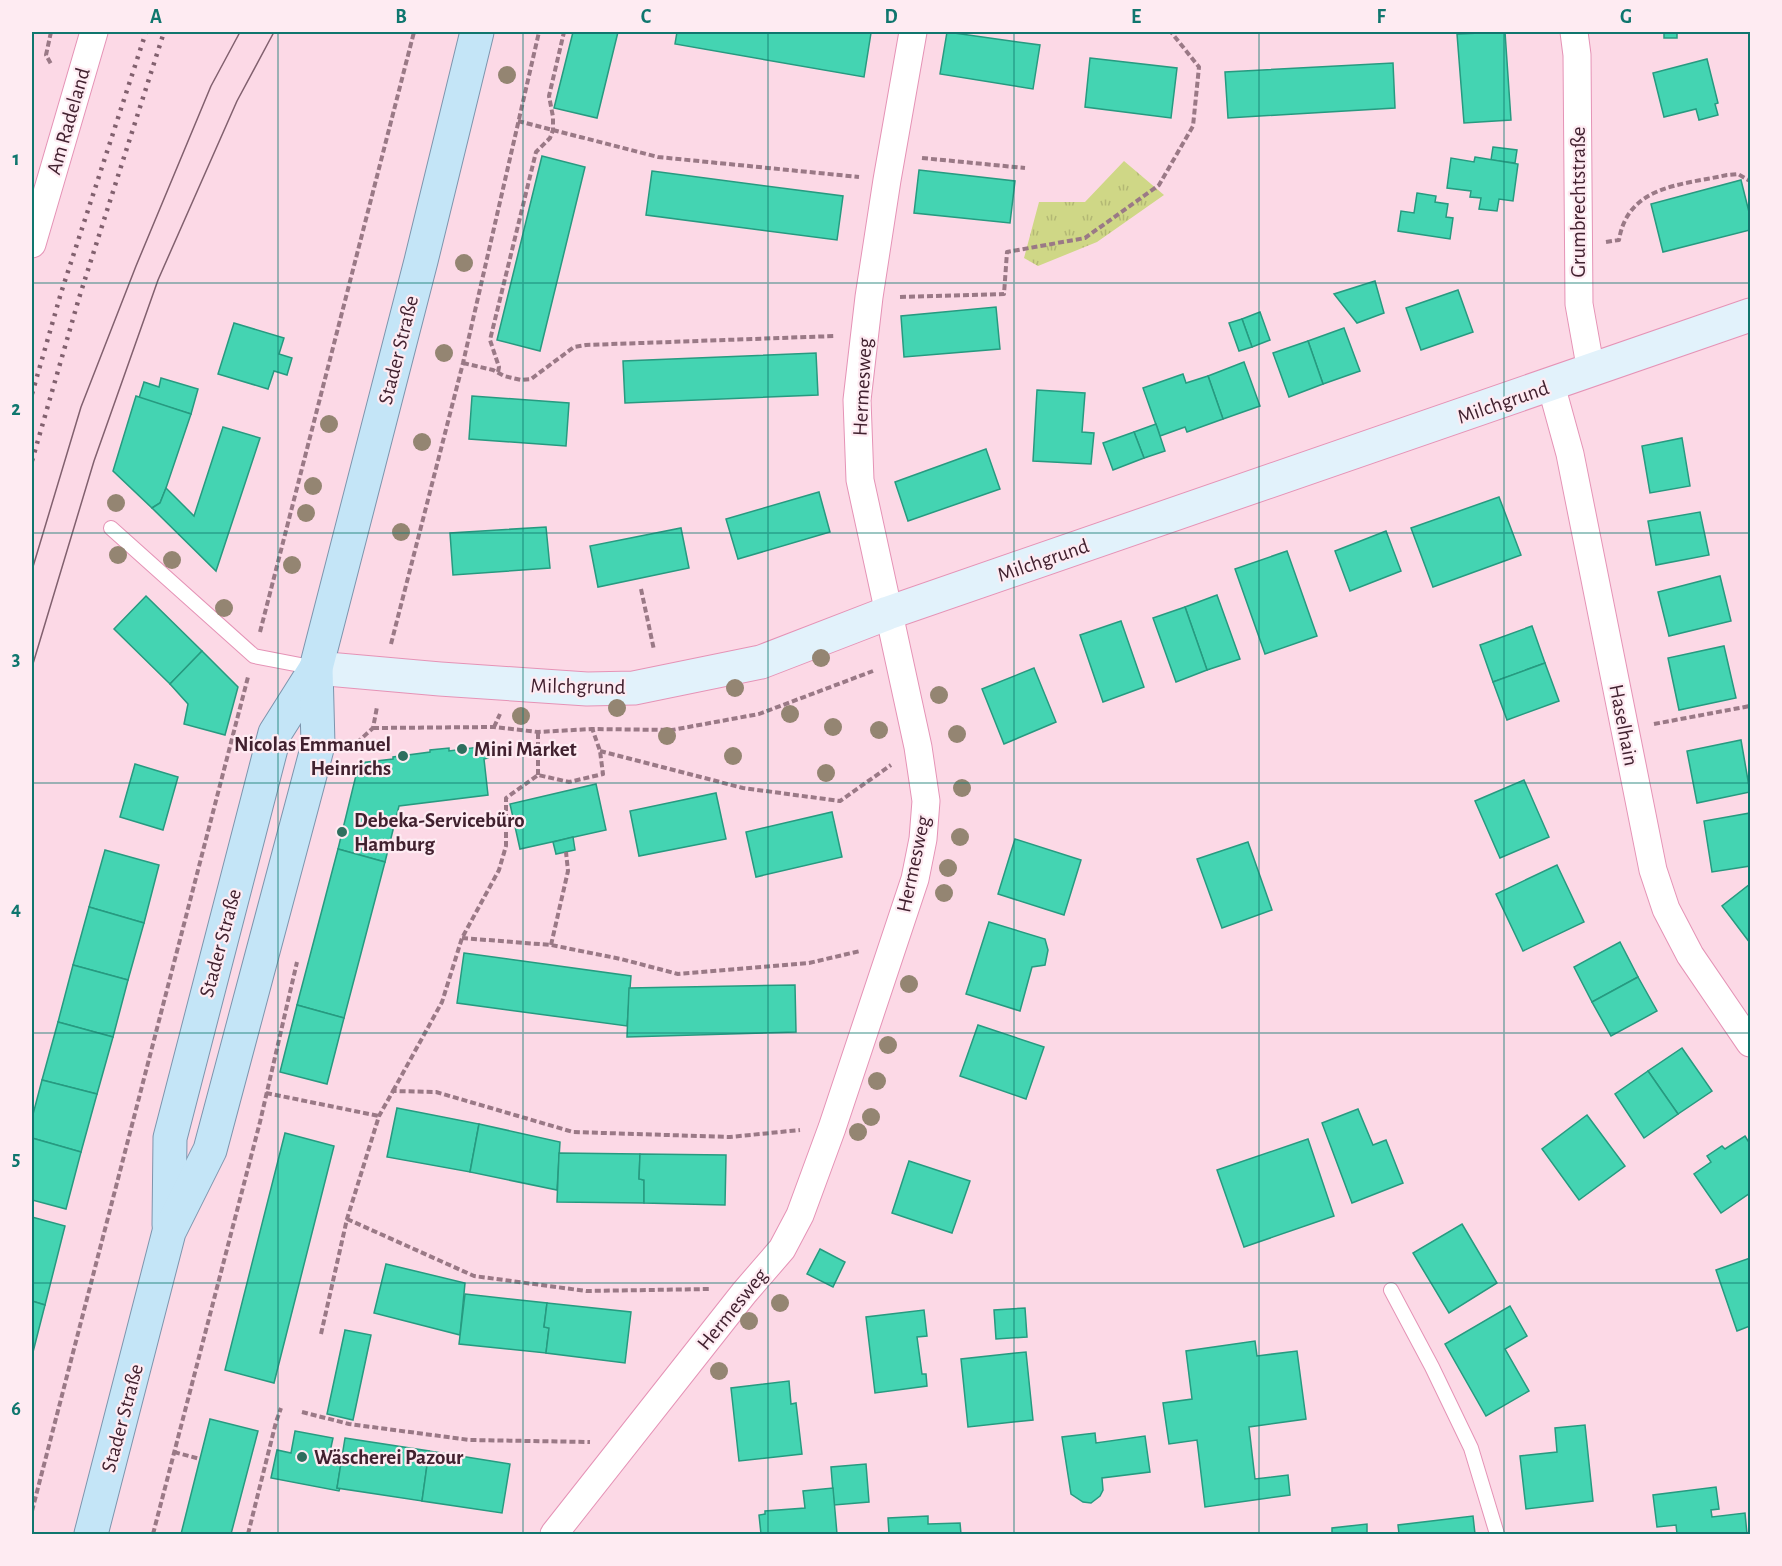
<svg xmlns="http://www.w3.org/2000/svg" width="1782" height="1566" font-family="'Alegreya Sans',sans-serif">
<defs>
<pattern id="park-tufts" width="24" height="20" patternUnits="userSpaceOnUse" patternTransform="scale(1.5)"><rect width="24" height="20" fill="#cfd786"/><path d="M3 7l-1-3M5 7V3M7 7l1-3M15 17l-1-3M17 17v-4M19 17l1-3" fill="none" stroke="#b3b874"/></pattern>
</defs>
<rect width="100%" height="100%" fill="#fcd9e6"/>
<!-- park -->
<path fill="url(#park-tufts)" d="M1124 161 1164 195 1097 242 1038 266 1024 258 1039 202H1085Z"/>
<!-- building -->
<g fill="#44d4b2" stroke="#279a80" stroke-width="1.5">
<path d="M573 32H618L597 118 554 108Z"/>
<path d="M677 32H861L871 33 864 77 675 44Z"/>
<path d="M947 32 1040 45 1033 89 940 74Z"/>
<path d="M1505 32 1511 120 1464 123 1457 34Z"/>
<rect x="1664" y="32" width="13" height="6"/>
<path d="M1090 58 1177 68 1171 118 1085 107Z"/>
<path d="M1707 59 1718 103 1715 104 1718 115 1699 120 1696 109 1664 117 1653 73Z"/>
<path d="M1393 63 1395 108 1228 118 1225 72Z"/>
<path d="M1493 147 1517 150 1515 163 1491 160Z"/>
<path d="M542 156 585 167 540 351 497 340Z"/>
<path d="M1475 157 1518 164 1513 201 1499 199 1497 211 1479 209 1481 198 1470 197 1471 191 1447 188 1451 158 1474 162Z"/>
<path d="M919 170 1015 181 1010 223 914 213Z"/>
<path d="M652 171 843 196 837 240 646 215Z"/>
<path d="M1741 180 1750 216V230L1663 252 1651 204Z"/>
<path d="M1417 193 1436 196 1435 202 1448 204 1446 217 1453 218 1450 239 1398 231 1401 211 1414 213Z"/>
<path d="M1375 281 1384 313 1357 323 1334 294Z"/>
<path d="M1458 290 1473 332 1421 350 1406 308Z"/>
<path d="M996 307 1000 349 904 357 901 316Z"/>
<path d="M1260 312 1270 340 1252 347 1242 319Z"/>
<path d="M1242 319 1252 347 1239 351 1229 323Z"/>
<path d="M234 323 284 338 279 354 292 358 287 375 274 371 268 389 218 374Z"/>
<path d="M1344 328 1360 371 1323 384 1308 341Z"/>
<path d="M1308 341 1323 384 1289 397 1273 353Z"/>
<path d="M816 353 818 395 625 403 623 361Z"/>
<path d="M1244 362 1260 406 1223 419 1208 376Z"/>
<path d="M1183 374 1186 383 1208 376 1223 419 1187 432 1185 427 1160 436 1143 388Z"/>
<path d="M161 378 198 389 191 414 139 398 144 382 159 387Z"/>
<path d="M1037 390 1085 393 1082 432 1094 433 1091 464 1033 461Z"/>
<path d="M136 396 191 414 166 488 160 503 152 508 113 471Z"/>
<path d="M472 396 569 403 566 446 469 439Z"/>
<path d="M1156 424 1165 451 1144 458 1134 432Z"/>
<path d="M223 427 260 438 216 571 152 508 160 503 166 488 194 516Z"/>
<path d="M1134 432 1144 458 1113 470 1103 443Z"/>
<path d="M1682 438 1690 486 1650 493 1642 446Z"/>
<path d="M986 449 1000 489 908 521 895 482Z"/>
<path d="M819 492 830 532 738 559 726 519Z"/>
<path d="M1499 497 1521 555 1433 587 1411 528Z"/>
<path d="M1700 512 1709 555 1656 565 1648 521Z"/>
<path d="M546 527 550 568 453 575 450 533Z"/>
<path d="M681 528 689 568 598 587 590 546Z"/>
<path d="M1386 531 1401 571 1350 591 1335 551Z"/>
<path d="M1287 551 1317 636 1265 654 1235 569Z"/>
<path d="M1720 576 1731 621 1669 636 1658 592Z"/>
<path d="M1217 595 1240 659 1207 670 1185 607Z"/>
<path d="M146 596 202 651 170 684 114 629Z"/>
<path d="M1185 607 1207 670 1176 682 1153 618Z"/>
<path d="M1121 621 1144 687 1103 702 1080 635Z"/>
<path d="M1532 626 1545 663 1493 682 1480 645Z"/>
<path d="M1724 646 1736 698 1679 710 1668 658Z"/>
<path d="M202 651 238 687 225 735 184 724 188 704 170 684Z"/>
<path d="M1545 663 1559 701 1507 720 1493 682Z"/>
<path d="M1034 668 1056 722 1004 744 982 689Z"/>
<path d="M1741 740 1750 792 1697 803 1687 751Z"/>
<path d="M487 746 488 758 484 759 488 795 399 806 385 862 338 849 359 763 393 759V757L430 752V750L449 748V751Z"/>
<path d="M135 764 178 777 163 830 120 817Z"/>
<path d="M1524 780 1549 837 1500 858 1475 801Z"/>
<path d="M596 784 606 830 520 849 510 804Z"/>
<path d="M716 793 726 839 639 856 630 811Z"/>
<path d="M832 812 842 857 756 877 746 832Z"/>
<path d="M1750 813V866L1712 872 1704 821Z"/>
<path d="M573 837 575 850 556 854 553 842Z"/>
<path d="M1015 839 1081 860 1064 915 998 894Z"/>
<path d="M1248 842 1272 910 1222 928 1197 859Z"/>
<path d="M338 849 385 862 344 1018 297 1005Z"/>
<path d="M105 850 159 865 144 923 89 907Z"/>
<path d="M1557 865 1584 922 1523 951 1496 894Z"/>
<path d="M1750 884V943L1722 906Z"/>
<path d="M89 907 144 923 128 980 73 965Z"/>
<path d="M989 922 1045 939 1048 950 1045 965 1032 967 1020 1011 966 994Z"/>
<path d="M1620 942 1638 977 1592 1002 1574 967Z"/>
<path d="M464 953 631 976 627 1026 457 1003Z"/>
<path d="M73 965 128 980 113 1037 58 1022Z"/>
<path d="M1638 977 1657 1011 1611 1036 1592 1002Z"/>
<path d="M795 985 796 1032 627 1037 629 988Z"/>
<path d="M297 1005 344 1018 327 1084 280 1072Z"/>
<path d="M58 1022 113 1037 97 1094 42 1080Z"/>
<path d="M978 1025 1044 1047 1026 1099 960 1076Z"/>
<path d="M1682 1048 1712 1091 1678 1114 1648 1071Z"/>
<path d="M1648 1071 1678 1114 1644 1138 1615 1094Z"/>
<path d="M42 1080 97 1094 81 1152 32 1138V1118Z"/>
<path d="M397 1108 479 1124 470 1172 387 1157Z"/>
<path d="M1358 1109 1373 1145 1386 1140 1403 1183 1352 1203 1322 1123Z"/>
<path d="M1587 1115 1625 1166 1579 1200 1542 1149Z"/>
<path d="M479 1124 560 1142 557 1190 470 1172Z"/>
<path d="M285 1133 334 1146 274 1383 225 1370Z"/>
<path d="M1745 1136 1750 1144V1193L1721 1213 1694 1174 1711 1162 1707 1156 1722 1146 1725 1149Z"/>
<path d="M32 1138 81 1152 66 1209 32 1200Z"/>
<path d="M1308 1139 1334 1216 1244 1247 1217 1170Z"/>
<path d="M559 1153 640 1154 639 1179 644 1180V1203L557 1202Z"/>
<path d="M640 1154 726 1155 725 1205 644 1203V1180L639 1179Z"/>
<path d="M909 1161 970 1181 952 1233 892 1213Z"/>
<path d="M32 1217 65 1226 45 1305 32 1301Z"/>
<path d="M1462 1224 1497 1283 1449 1313 1413 1253Z"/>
<path d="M820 1249 845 1262 833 1287 807 1274Z"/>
<path d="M1750 1258V1326L1737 1331 1716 1270Z"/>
<path d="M386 1264 465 1283 460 1335 374 1313Z"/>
<path d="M465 1294 547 1303 544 1327 549 1328 546 1353 459 1344Z"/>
<path d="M32 1301 45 1305 32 1356Z"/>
<path d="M547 1303 631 1312 625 1363 546 1353 549 1328 544 1327Z"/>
<path d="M1510 1306 1527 1336 1505 1349 1529 1391 1486 1416 1445 1344Z"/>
<path d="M1025 1308 1027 1337 996 1339 994 1310Z"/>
<path d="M924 1310 927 1336 917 1337 922 1374H926L927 1386 875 1393 866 1317Z"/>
<path d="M345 1330 371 1335 353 1420 327 1414Z"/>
<path d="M1255 1341 1257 1356 1297 1351 1306 1419 1249 1427 1255 1479 1288 1475 1290 1495 1205 1507 1197 1440 1169 1444 1163 1403 1192 1399 1186 1351Z"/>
<path d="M1026 1352 1033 1420 968 1427 961 1359Z"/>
<path d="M789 1381 791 1404 796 1403 802 1454 739 1461 731 1388Z"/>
<path d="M210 1419 258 1431 231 1534H181Z"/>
<path d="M1585 1425 1593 1501 1526 1509 1520 1456 1557 1452 1555 1428Z"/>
<path d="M295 1431 333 1438 328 1461 341 1463 337 1488H340L339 1491 271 1478 277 1450 291 1453Z"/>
<path d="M1095 1433 1096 1443 1145 1436 1150 1472 1102 1478 1103 1490 1100 1496 1091 1503 1083 1502 1071 1494 1062 1437Z"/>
<path d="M345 1438 429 1451 422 1501 337 1488Z"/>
<path d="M429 1451 510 1464 502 1513 422 1501Z"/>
<path d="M866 1464 869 1502 834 1505 831 1467Z"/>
<path d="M1716 1487 1719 1509 1711 1510 1712 1517 1745 1513 1747 1534H1672H1677L1676 1525 1657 1527 1653 1495Z"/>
<path d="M833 1488 837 1534H761L759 1515 765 1514V1511L805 1508 803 1491Z"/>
<path d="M928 1516V1524L960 1523 961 1534H889L888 1518Z"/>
<path d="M1473 1516 1475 1534H1399L1398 1525Z"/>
<path d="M1367 1524V1534H1332V1528Z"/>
</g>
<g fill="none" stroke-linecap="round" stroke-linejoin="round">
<defs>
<g id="lane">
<path d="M111 528 254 656 316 668"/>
<path d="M1391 1290 1432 1367 1471 1448 1497 1534"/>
</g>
<g id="street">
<path d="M1574 32 1577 55 1579 304 1591 371"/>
<path d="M32 244 94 32"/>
<path d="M1551 385 1570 454 1653 870 1666 909 1690 955 1750 1043"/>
<path d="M554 1534 744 1293 782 1249 800 1215 832 1128 915 879 923 839 926 801 918 747 860 480 857 400 869 297 887 180 913 32"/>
</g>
<path id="secondary" d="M316 668 440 679 587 689 634 688 761 662 888 613 1750 315"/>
<g id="primary">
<path d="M169 1225 170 1138 275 733 316 668"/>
<path d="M91 1534 169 1232 210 1150 318 745 316 668 421 261 477 32"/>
</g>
</defs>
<!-- lane casing -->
<use href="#lane" stroke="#e593b6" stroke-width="16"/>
<!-- street casing -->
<use href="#street" stroke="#e593b6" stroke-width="29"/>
<!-- secondary casing -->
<use href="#secondary" stroke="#e593b6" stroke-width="35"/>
<!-- primary casing -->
<use href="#primary" stroke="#7d95ad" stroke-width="35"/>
<!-- path -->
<g stroke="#9a7986" stroke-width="4" stroke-dasharray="6 3" stroke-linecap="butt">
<path d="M51 32 46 55 51 64"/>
<path d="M518 121 658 157 859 177"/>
<path d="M922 158 1025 168"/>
<path d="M1606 242 1619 240C1628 185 1682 185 1727 175L1738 174 1750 181"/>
<path d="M900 297 1004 294 1007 252 1085 238 1159 185 1193 126 1199 67 1171 32"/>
<path d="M463 363 493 370 504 376 521 380 531 379 574 347 586 345 835 336"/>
<path d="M498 372 499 367 490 340 536 152 550 138 553 130V117L549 96 564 32"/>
<path d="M641 589 654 650"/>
<path d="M260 632 414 32"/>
<path d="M391 644 463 363 539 32"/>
<path d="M1654 724 1750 706"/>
<path d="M494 727 500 714"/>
<path d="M373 728 494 727 538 732 592 729 672 730 759 714 873 671"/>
<path d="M350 749 373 728 377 707"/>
<path d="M600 751 743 788 840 801 891 765"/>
<path d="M538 775V732"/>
<path d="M462 938 551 945 621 959 678 974 809 963 860 951"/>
<path d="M551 945 568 871 566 852"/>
<path d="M393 1091 442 1002 462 938 499 870 506 846V798L538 775 569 782 603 774 600 751 592 728"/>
<path d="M266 1093 379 1116"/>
<path d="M347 1219 474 1276 586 1291 710 1289"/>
<path d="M321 1334 347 1219 379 1116 393 1091 436 1092 573 1132 730 1137 800 1130"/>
<path d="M302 1412 349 1424 470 1440 590 1442"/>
<path d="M174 1452 200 1459"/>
<path d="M32 1511 248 677"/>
<path d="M153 1534 260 1122 297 962"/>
<path d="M248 1534 276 1422 281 1408"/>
</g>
<!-- lane -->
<use href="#lane" stroke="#fff" stroke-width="14"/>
<!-- street -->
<use href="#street" stroke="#fff" stroke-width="27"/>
<!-- secondary -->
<use href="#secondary" stroke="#e2f2fb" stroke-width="33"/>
<!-- primary -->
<use href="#primary" stroke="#c4e5f7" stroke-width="33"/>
<!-- tram -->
<g stroke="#81606e" stroke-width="1.5">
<path d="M32 570 81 407 136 266 211 86 240 32"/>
<path d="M32 667 94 461 158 280 237 101 274 32"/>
</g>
<!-- rail -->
<g stroke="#81606e" stroke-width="4.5" stroke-dasharray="3 6" stroke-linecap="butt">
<path d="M32 394 61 293 146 32"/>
<path d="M32 461 79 298 164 32"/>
</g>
</g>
<!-- trees -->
<g fill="#948572">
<circle cx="507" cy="75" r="9"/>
<circle cx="464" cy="263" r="9"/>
<circle cx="444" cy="353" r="9"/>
<circle cx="329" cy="424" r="9"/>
<circle cx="422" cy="442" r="9"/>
<circle cx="313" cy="486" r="9"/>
<circle cx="116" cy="503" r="9"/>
<circle cx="306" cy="513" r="9"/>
<circle cx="401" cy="532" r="9"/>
<circle cx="118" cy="555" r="9"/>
<circle cx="172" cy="560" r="9"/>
<circle cx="292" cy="565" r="9"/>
<circle cx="224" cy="608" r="9"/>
<circle cx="821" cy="658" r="9"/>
<circle cx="735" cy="688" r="9"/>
<circle cx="939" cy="695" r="9"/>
<circle cx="617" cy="708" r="9"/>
<circle cx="790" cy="714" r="9"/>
<circle cx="521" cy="716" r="9"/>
<circle cx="833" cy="727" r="9"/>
<circle cx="879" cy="730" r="9"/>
<circle cx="957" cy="734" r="9"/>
<circle cx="667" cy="736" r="9"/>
<circle cx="733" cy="756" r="9"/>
<circle cx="826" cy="773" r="9"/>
<circle cx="962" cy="788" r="9"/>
<circle cx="960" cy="837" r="9"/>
<circle cx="948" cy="868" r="9"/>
<circle cx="944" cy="893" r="9"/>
<circle cx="909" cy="984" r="9"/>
<circle cx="888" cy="1045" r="9"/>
<circle cx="877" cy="1081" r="9"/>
<circle cx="871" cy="1117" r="9"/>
<circle cx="858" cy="1132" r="9"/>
<circle cx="780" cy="1303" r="9"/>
<circle cx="749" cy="1321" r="9"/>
<circle cx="719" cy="1371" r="9"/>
</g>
<!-- grid -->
<path fill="none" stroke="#0f766e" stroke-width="1.5" stroke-opacity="0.55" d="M278 32V1534M523 32V1534M768 32V1534M1014 32V1534M1259 32V1534M1504 32V1534M32 283H1750M32 533H1750M32 783H1750M32 1033H1750M32 1283H1750"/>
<!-- markers -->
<g fill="#2e6f5e" stroke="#feebf2" stroke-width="2">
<circle cx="462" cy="749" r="6"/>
<circle cx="403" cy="756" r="6"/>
<circle cx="342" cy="832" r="6"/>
<circle cx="302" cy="1457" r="6"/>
</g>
<g text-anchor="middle" stroke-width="4.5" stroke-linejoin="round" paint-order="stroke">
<!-- street labels -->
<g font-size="21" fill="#41212f" stroke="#feebf2">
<text transform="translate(68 121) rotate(-74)" y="7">Am Radeland</text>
<text transform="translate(1578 202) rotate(-90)" y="7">Grumbrechtstraße</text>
<text transform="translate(398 350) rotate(-76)" y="7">Stader Straße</text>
<text transform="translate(862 387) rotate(-87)" y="7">Hermesweg</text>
<text transform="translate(1503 402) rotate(-19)" y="7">Milchgrund</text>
<text transform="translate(1043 560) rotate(-19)" y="7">Milchgrund</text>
<text transform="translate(578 686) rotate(1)" y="7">Milchgrund</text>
<text transform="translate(1624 725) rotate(79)" y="7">Haselhain</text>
<text transform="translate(913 864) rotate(-78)" y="7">Hermesweg</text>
<text transform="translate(220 943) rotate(-75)" y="7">Stader Straße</text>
<text transform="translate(732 1309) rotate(-51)" y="7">Hermesweg</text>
<text transform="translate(122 1418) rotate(-75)" y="7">Stader Straße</text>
</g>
<!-- poi labels -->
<g font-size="21" font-weight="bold" fill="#41212f" stroke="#feebf2" text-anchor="start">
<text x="391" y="751" text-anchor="end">Nicolas Emmanuel<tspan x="391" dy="24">Heinrichs</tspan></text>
<text x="474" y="756">Mini Market</text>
<text x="354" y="827">Debeka-Servicebüro<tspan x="354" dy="24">Hamburg</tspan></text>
<text x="314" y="1464">Wäscherei Pazour</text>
</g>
</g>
<!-- border -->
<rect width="1782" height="1566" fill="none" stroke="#feebf2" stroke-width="66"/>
<rect x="33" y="33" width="1716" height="1500" fill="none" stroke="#0f766e" stroke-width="2"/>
<g font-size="20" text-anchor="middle" font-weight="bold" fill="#0f766e">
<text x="156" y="23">A</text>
<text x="401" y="23">B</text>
<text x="646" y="23">C</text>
<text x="891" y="23">D</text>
<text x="1136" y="23">E</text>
<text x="1381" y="23">F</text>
<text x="1626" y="23">G</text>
<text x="16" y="165">1</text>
<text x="16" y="415">2</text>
<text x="16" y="665">3</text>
<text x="16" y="915">4</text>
<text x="16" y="1165">5</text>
<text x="16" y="1415">6</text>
</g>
</svg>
